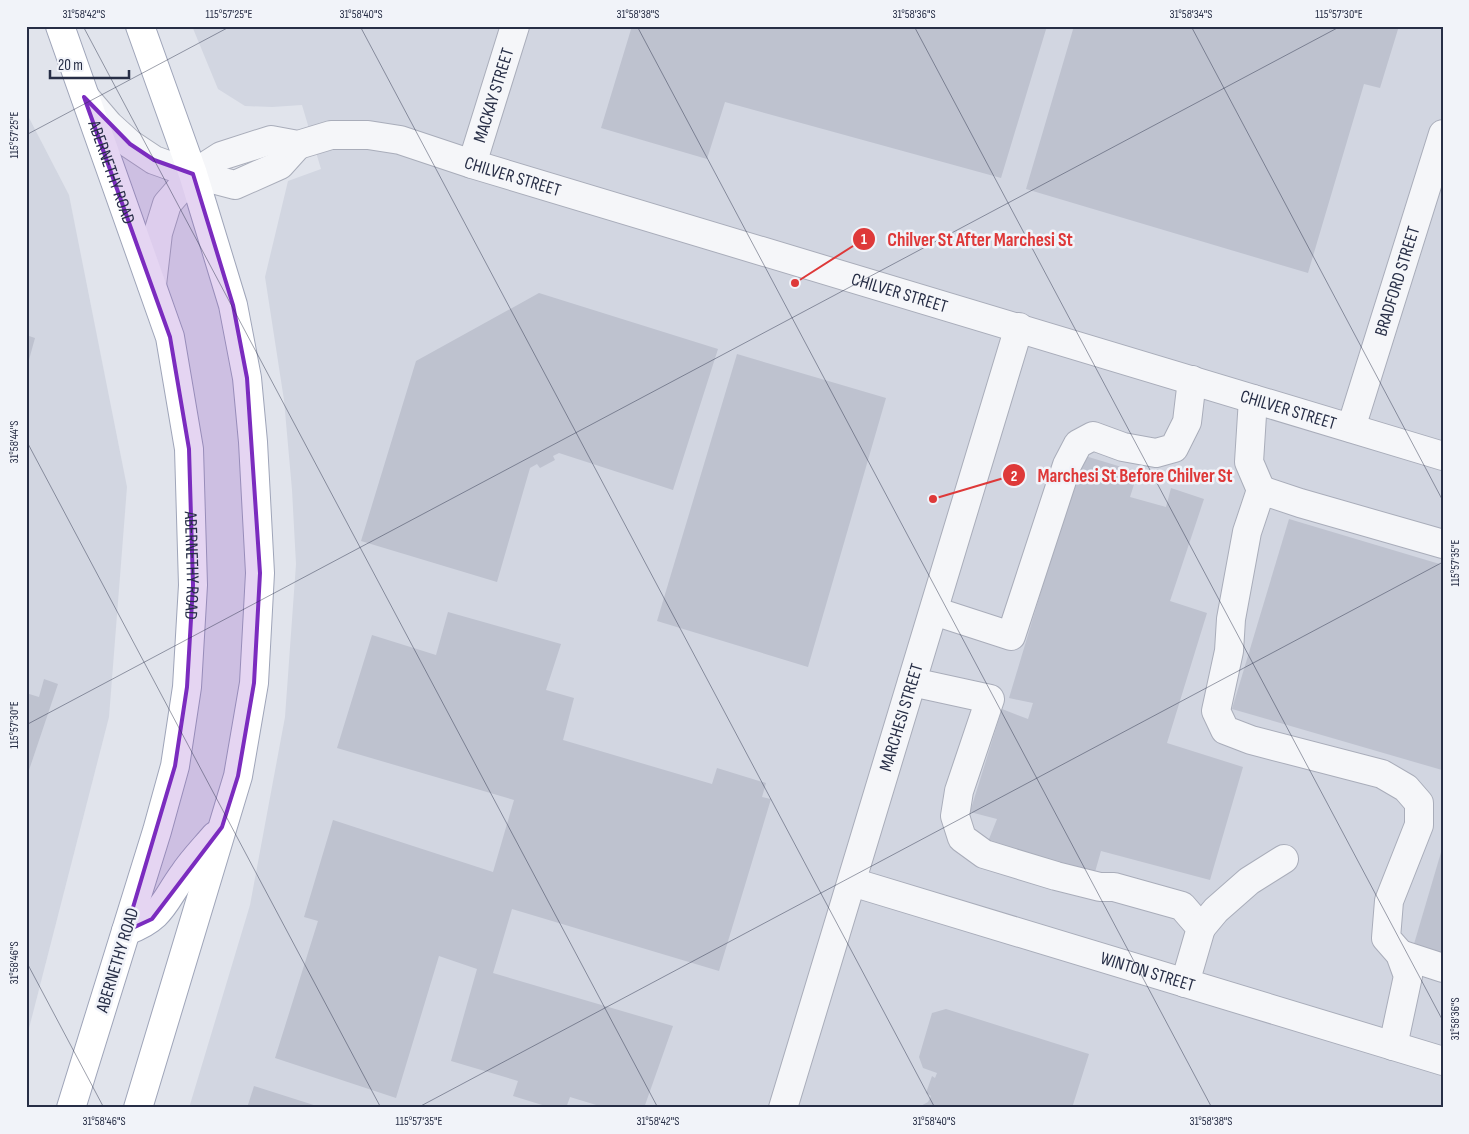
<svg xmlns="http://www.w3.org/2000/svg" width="1469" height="1134" font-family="'Sofia Sans Condensed',sans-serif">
<rect width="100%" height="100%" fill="#e1e4ec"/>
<!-- built -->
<g fill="#d2d6e1">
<path d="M192 26H1443V1108H189L250 905 285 717 296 564 292 490 284 400 265 277 288 181 321 169 302 105 272 107 245 106 218 89Z"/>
<path d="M26 112 69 195 127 487 109 717 26 1040Z"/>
</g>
<!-- building -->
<g fill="#bec2cf">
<path d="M632 26H1047L1001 178 725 102 707 159 601 128Z"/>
<path d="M1074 26H1399L1380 88 1364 84 1308 273 1026 189Z"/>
<path d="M539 293 718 349 673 490 559 453 553 456 555 460 540 468 537 464 530 468 497 582 361 541 416 361Z"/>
<path d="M26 335 35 338 27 367H26Z"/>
<path d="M737 354 886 398 808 667 657 621Z"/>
<path d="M1082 455 1138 472 1130 497 1166 507 1171 488 1204 499 1170 601 1207 613 1167 743 1243 767 1210 880 1101 851 1093 879 987 844 997 819 970 812 1002 709 1028 719 1033 703 1009 698Z"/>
<path d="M1289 519 1443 565 1442 770 1232 709Z"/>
<path d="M448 612 561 644 546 690 574 698 563 740 712 784 717 768 766 783 762 797 771 799 719 971 512 909 493 973 673 1026 644 1108H606L570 1097 566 1108H552L513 1096 518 1081 451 1061 477 969 439 956 396 1098 275 1058 318 921 304 917 333 820 493 872 514 800 337 748 372 635 436 655Z"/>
<path d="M44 679 58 684 26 779V693L39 697Z"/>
<path d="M1442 849 1443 850V954L1414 944Z"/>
<path d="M946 1009 1089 1054 1072 1108H917L928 1102 931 1096 926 1093 932 1076 935 1078 937 1073 923 1068 919 1057 932 1013Z"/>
<path d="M254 1086 320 1107V1108H247Z"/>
</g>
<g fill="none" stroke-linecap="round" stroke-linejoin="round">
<defs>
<g id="minor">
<path d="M86 98 109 125 130 144 154 160 193 174 235 185 280 165 298 145"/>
<path id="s1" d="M472 164 515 26"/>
<path id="s2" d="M152 285 158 233 167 204 193 174 221 156 271 140 298 145 331 135H368L400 140 472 164 1443 456"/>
<path d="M1253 399 1249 462 1261 490 1247 532 1231 619 1229 651 1216 711 1225 730 1251 740 1382 774 1406 788 1419 803V825L1389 901 1386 938 1400 954 1408 976 1393 1046"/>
<path id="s3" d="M1351 428 1443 134"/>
<path d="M1261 490 1300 503 1443 544"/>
<path d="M934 611 1011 636 1067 465 1078 444 1093 436 1123 447 1156 453 1174 448 1187 422 1192 380"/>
<path d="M912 682 990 699 959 791 955 816 962 838 984 854 1056 876 1100 887H1114L1182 906 1201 928 1185 983"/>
<path id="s4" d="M852 882 1443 1061"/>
<path d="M1201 928 1216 910 1249 881 1284 859"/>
<path d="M1400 954 1443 968"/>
<path id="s5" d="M783 1108 1019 327"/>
</g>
<g id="major">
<path id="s6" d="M60 26 170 337 189 449 193 585 187 687 175 766 157 831 71 1108"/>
<path d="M126 931C162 918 163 903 183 875 192 861 204 849 215 836"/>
<path d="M138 1108 238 776 254 683 260 573 253 442 247 378 233 305 193 174 140 26"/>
</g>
</defs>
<!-- minor casing -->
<use href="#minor" stroke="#a9adba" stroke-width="30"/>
<!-- major casing -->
<use href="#major" stroke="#9fa5b9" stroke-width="30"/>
<!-- minor -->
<use href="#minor" stroke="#f5f6f9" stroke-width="28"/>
<!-- major -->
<use href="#major" stroke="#fff" stroke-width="28"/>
</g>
<!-- marked area -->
<path fill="#7b2cbf" fill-opacity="0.2" stroke="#7b2cbf" stroke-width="4" stroke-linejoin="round" d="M84 97 130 144 154 160 193 174 233 305 247 378 260 573 254 683 238 776 222 827 152 919 126 931 175 766 187 687 193 585 189 449 170 337Z"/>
<!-- ticks -->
<path fill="none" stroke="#272e46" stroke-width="1" stroke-opacity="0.45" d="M83 26 658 1108M360 26 935 1108M637 26 1212 1108M914 26 1443 1021M1191 26 1443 501M26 135 231 26M26 440 381 1108M26 725 1341 26M26 961 104 1108M417 1108 1443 562"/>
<g text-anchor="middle" stroke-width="5" stroke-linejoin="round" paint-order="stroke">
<!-- street labels -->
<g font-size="18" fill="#272e46" stroke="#f1f3f9">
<text dy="6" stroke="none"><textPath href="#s1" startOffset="72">MACKAY STREET</textPath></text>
<text dy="6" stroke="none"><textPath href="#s6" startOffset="155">ABERNETHY ROAD</textPath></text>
<text dy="6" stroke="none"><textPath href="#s2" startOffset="458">CHILVER STREET</textPath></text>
<text dy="6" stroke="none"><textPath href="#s3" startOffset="154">BRADFORD STREET</textPath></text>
<text dy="6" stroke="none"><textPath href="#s2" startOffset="862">CHILVER STREET</textPath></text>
<text dy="6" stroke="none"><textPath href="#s2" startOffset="1268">CHILVER STREET</textPath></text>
<text dy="6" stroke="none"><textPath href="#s6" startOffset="560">ABERNETHY ROAD</textPath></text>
<text dy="6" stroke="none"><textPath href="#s5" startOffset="408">MARCHESI STREET</textPath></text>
<text transform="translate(117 960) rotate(-73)" y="6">ABERNETHY ROAD</text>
<text dy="6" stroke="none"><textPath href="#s4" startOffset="309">WINTON STREET</textPath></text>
</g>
</g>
<!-- callouts -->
<path fill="none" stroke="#de3939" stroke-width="2" d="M795 283L864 239M933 499L1014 475"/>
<g fill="#de3939" stroke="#f1f3f9" stroke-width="2">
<circle cx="795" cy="283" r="5"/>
<circle cx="933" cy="499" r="5"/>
<circle cx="864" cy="239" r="12"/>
<circle cx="1014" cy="475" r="12"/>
</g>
<g font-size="15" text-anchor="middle" font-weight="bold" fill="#fff">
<text x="864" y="244">1</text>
<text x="1014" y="481">2</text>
</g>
<g font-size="19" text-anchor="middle" font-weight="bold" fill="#de3939" stroke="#f1f3f9" stroke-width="5" stroke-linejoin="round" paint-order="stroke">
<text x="980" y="246">Chilver St After Marchesi St</text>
<text x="1135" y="482">Marchesi St Before Chilver St</text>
</g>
<!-- border -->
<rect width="1469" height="1134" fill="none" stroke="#f1f3f9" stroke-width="55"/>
<!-- scale -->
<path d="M50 70v8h79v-8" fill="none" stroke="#272e46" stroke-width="2.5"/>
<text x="58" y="70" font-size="15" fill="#272e46" stroke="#f1f3f9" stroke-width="4" paint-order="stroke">20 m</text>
<rect x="28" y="28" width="1414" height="1078" fill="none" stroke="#272e46" stroke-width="2"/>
<g font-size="12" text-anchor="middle" fill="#272e46">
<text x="84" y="18">31°58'42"S</text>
<text x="229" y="18">115°57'25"E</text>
<text x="361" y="18">31°58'40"S</text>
<text x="638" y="18">31°58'38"S</text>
<text x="914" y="18">31°58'36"S</text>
<text x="1191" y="18">31°58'34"S</text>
<text x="1339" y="18">115°57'30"E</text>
<text transform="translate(14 135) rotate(-90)" y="4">115°57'25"E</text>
<text transform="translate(14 442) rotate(-90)" y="4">31°58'44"S</text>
<text transform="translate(1455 563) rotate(-90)" y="4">115°57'35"E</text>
<text transform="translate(14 725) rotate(-90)" y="4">115°57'30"E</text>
<text transform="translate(14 963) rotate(-90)" y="4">31°58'46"S</text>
<text transform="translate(1455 1019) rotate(-90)" y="4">31°58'36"S</text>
<text x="104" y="1125">31°58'46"S</text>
<text x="419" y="1125">115°57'35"E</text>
<text x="658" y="1125">31°58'42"S</text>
<text x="934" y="1125">31°58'40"S</text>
<text x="1211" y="1125">31°58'38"S</text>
</g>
</svg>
